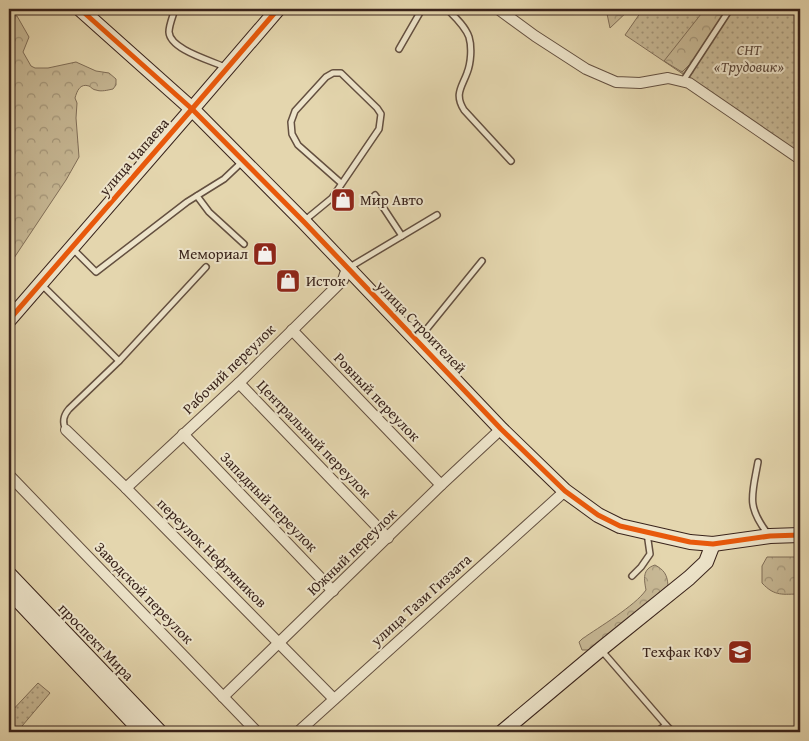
<svg xmlns="http://www.w3.org/2000/svg" width="809" height="741" font-family="'Gentium Book Plus',serif">
<defs>
<pattern id="grass-dots" width="8" height="8" patternUnits="userSpaceOnUse" patternTransform="scale(1.25)"><rect width="8" height="8" fill="#c7b895"/><path d="M2 2h.1M6 6h.1" fill="none" stroke="#a39579" stroke-width="1.8" stroke-linecap="round"/></pattern>
<pattern id="forest-crowns" width="20" height="18" patternUnits="userSpaceOnUse" patternTransform="scale(1.25)"><rect width="20" height="18" fill="#c7b895"/><path d="M2 6a3 3 0 1 1 6 0M12 15a3 3 0 1 1 6 0" fill="none" stroke="#a39579"/></pattern>
</defs>
<rect width="100%" height="100%" fill="#e4d6ae"/>
<filter id="stains"><feTurbulence type="fractalNoise" baseFrequency=".004" numOctaves="4"/><feColorMatrix values="0 0 0 0 .2 0 0 0 0 .09 0 0 0 0 .02 0 0 0 .5 -.17"/></filter>
<radialGradient id="worn" r=".72"><stop offset=".6" stop-color="#630" stop-opacity="0"/><stop offset="1" stop-color="#630" stop-opacity=".3"/></radialGradient>
<!-- grass -->
<g fill="url(#grass-dots)" stroke="#806e58">
<path d="M643 9H800V153L625 35Z"/>
<path d="M38 683 50 693 17 732H9V714Z"/>
</g>
<!-- forest -->
<g fill="url(#forest-crowns)" stroke="#806e58">
<path d="M606 9H630L610 28Z"/>
<path d="M705 9H727L693 61 682 72 664 61Z"/>
<path d="M9 15 17 16 29 37 23 52 31 66 35 68H48L76 62 96 71 109 73 116 79V85L113 89C108 90 101 92 96 90 93 90 91 87 89 86 80 83 77 91 75 98L77 103 76 118 79 157 66 180 12 261 9 263Z"/>
<path d="M767 557H800V594C783 594 775 597 762 583V566Z"/>
<path d="M655 565C664 570 667 574 668 585L598 646 591 650H582L579 642 582 639C599 627 635 606 646 590 644 579 642 569 655 565Z"/>
</g>
<g fill="none" stroke-linecap="round" stroke-linejoin="round">
<defs>
<g id="lane">
<path d="M175 9C173 16 169 25 169 32 170 50 213 61 227 68"/>
<path d="M447 9C455 17 465 26 469 37 472 47 471 63 467 73 462 87 454 94 464 110L511 161"/>
<path d="M399 49 422 9"/>
<path d="M683 81 730 9"/>
<path d="M375 195 402 236"/>
<path d="M197 196 209 212 244 244"/>
<path d="M304 221 332 198 379 129 381 114 377 108 341 73H333L326 77 295 111 291 122 292 134 298 145 341 183"/>
<path d="M73 249 96 272 187 202 224 179 243 161"/>
<path d="M350 267 437 215"/>
<path d="M41 284 119 361"/>
<path d="M417 341 482 261"/>
<path d="M66 430C62 422 63 416 69 409L119 361 206 267"/>
<path d="M758 462C752 495 746 506 768 534"/>
<path d="M632 576 641 567 650 554 647 533"/>
<path d="M602 651 666 725 656 732"/>
<path d="M666 725 673 732"/>
</g>
<g id="street">
<path d="M498 9 535 36 586 69 616 82 640 83 668 78 689 83 800 159"/>
<path d="M292 330 441 485"/>
<path d="M239 383 388 538"/>
<path d="M66 430 126 488 334 699"/>
<path d="M183 434 333 591"/>
<path d="M9 475 257 732"/>
<path d="M126 488 239 383 343 280 347 268"/>
<path d="M223 697 441 485 501 429"/>
<path d="M298 732 565 491"/>
</g>
<g id="secondary">
<path d="M80 9 192 109 304 222 501 429 565 491 598 515 620 526 690 542 713 544 770 536 800 535"/>
<path d="M9 320 192 109 278 9"/>
<path d="M9 574 160 732"/>
<path d="M9 591 142 732"/>
<path d="M502 732 601 649 689 578 706 562 713 544"/>
</g>
</defs>
<!-- lane casing -->
<use href="#lane" stroke="#645040" stroke-width="8"/>
<!-- street casing -->
<use href="#street" stroke="#645040" stroke-width="12"/>
<!-- secondary casing -->
<use href="#secondary" stroke="#39231b" stroke-width="16"/>
<!-- lane -->
<use href="#lane" stroke="#ede4ca" stroke-width="5"/>
<!-- street -->
<use href="#street" stroke="#ede4ca" stroke-width="10"/>
<!-- secondary -->
<use href="#secondary" stroke="#ede4ca" stroke-width="14"/>
<defs>
<g id="cycleway">
<path d="M80 9 192 109 304 222 501 429 565 491 598 515 620 526 690 542 713 544 770 536 800 535"/>
<path d="M9 320 192 109 278 9"/>
</g>
</defs>
<!-- cycleway casing -->
<use href="#cycleway" stroke="#ede4ca" stroke-width="8"/>
<!-- cycleway -->
<use href="#cycleway" stroke="#e8590c" stroke-width="5"/>
</g>
<!-- icons -->
<defs>
<symbol id="shop-square" viewBox="-11 -11 22 22"><rect x="-9" y="-9" width="18" height="18" rx="4" fill="#8f2418" stroke="#ede4ca"/><path d="M-5-2.5h2.3a2.7 3.5 0 0 1 5.4 0H5L5.5 6h-11ZM-1.5-2.5h3a1.5 2.3 0 0 0-3 0Z" fill="#fff"/></symbol>
<symbol id="university-square" viewBox="-11 -11 22 22"><rect x="-9" y="-9" width="18" height="18" rx="4" fill="#8f2418" stroke="#ede4ca"/><path d="M0-5L7-2L0 1L-7-2ZM-4 1L0 2.5L4 1V4Q0 6-4 4Z" fill="#fff"/></symbol>
</defs>
<g fill-rule="evenodd">
<use href="#shop-square" x="329" y="186" width="28" height="28"/>
<use href="#shop-square" x="251" y="240" width="28" height="28"/>
<use href="#shop-square" x="274" y="267" width="28" height="28"/>
<use href="#university-square" x="726" y="638" width="28" height="28"/>
</g>
<g text-anchor="middle" stroke-width="4" stroke-linejoin="round" paint-order="stroke">
<!-- park labels -->
<g font-size="15" font-style="italic" fill="#5c483a" stroke="#ede4ca">
<text x="749" y="55">СНТ<tspan x="749" dy="17">«Трудовик»</tspan></text>
</g>
<!-- street labels -->
<g font-size="15" fill="#39231b" stroke="#ede4ca">
<text transform="translate(134 157) rotate(-49)" y="5">улица Чапаева</text>
<text transform="translate(421 327) rotate(46)" y="5">улица Строителей</text>
<text transform="translate(229 369) rotate(-44)" y="5">Рабочий переулок</text>
<text transform="translate(377 397) rotate(46)" y="5">Ровный переулок</text>
<text transform="translate(314 439) rotate(46)" y="5">Центральный переулок</text>
<text transform="translate(269 502) rotate(46)" y="5">Западный переулок</text>
<text transform="translate(352 552) rotate(-44)" y="5">Южный переулок</text>
<text transform="translate(212 553) rotate(45)" y="5">переулок Нефтяников</text>
<text transform="translate(144 593) rotate(46)" y="5">Заводской переулок</text>
<text transform="translate(421 600) rotate(-42)" y="5">улица Тази Гиззата</text>
<text transform="translate(96 642) rotate(46)" y="5">проспект Мира</text>
</g>
<!-- poi labels -->
<g font-size="15" fill="#39231b" stroke="#ede4ca" text-anchor="start">
<text x="360" y="205">Мир Авто</text>
<text x="248" y="259" text-anchor="end">Мемориал</text>
<text x="306" y="286">Исток</text>
<text x="722" y="657" text-anchor="end">Техфак КФУ</text>
</g>
</g>
<!-- margin -->
<rect width="809" height="741" fill="none" stroke="#e4d6ae" stroke-width="30"/>
<rect x="10" y="10" width="789" height="721" fill="none" stroke="#39231b" stroke-width="2.5"/>
<rect x="15" y="15" width="779" height="711" fill="none" stroke="#39231b"/>
<rect width="100%" height="100%" filter="url(#stains)"/>
<rect width="100%" height="100%" fill="url(#worn)"/>
</svg>
